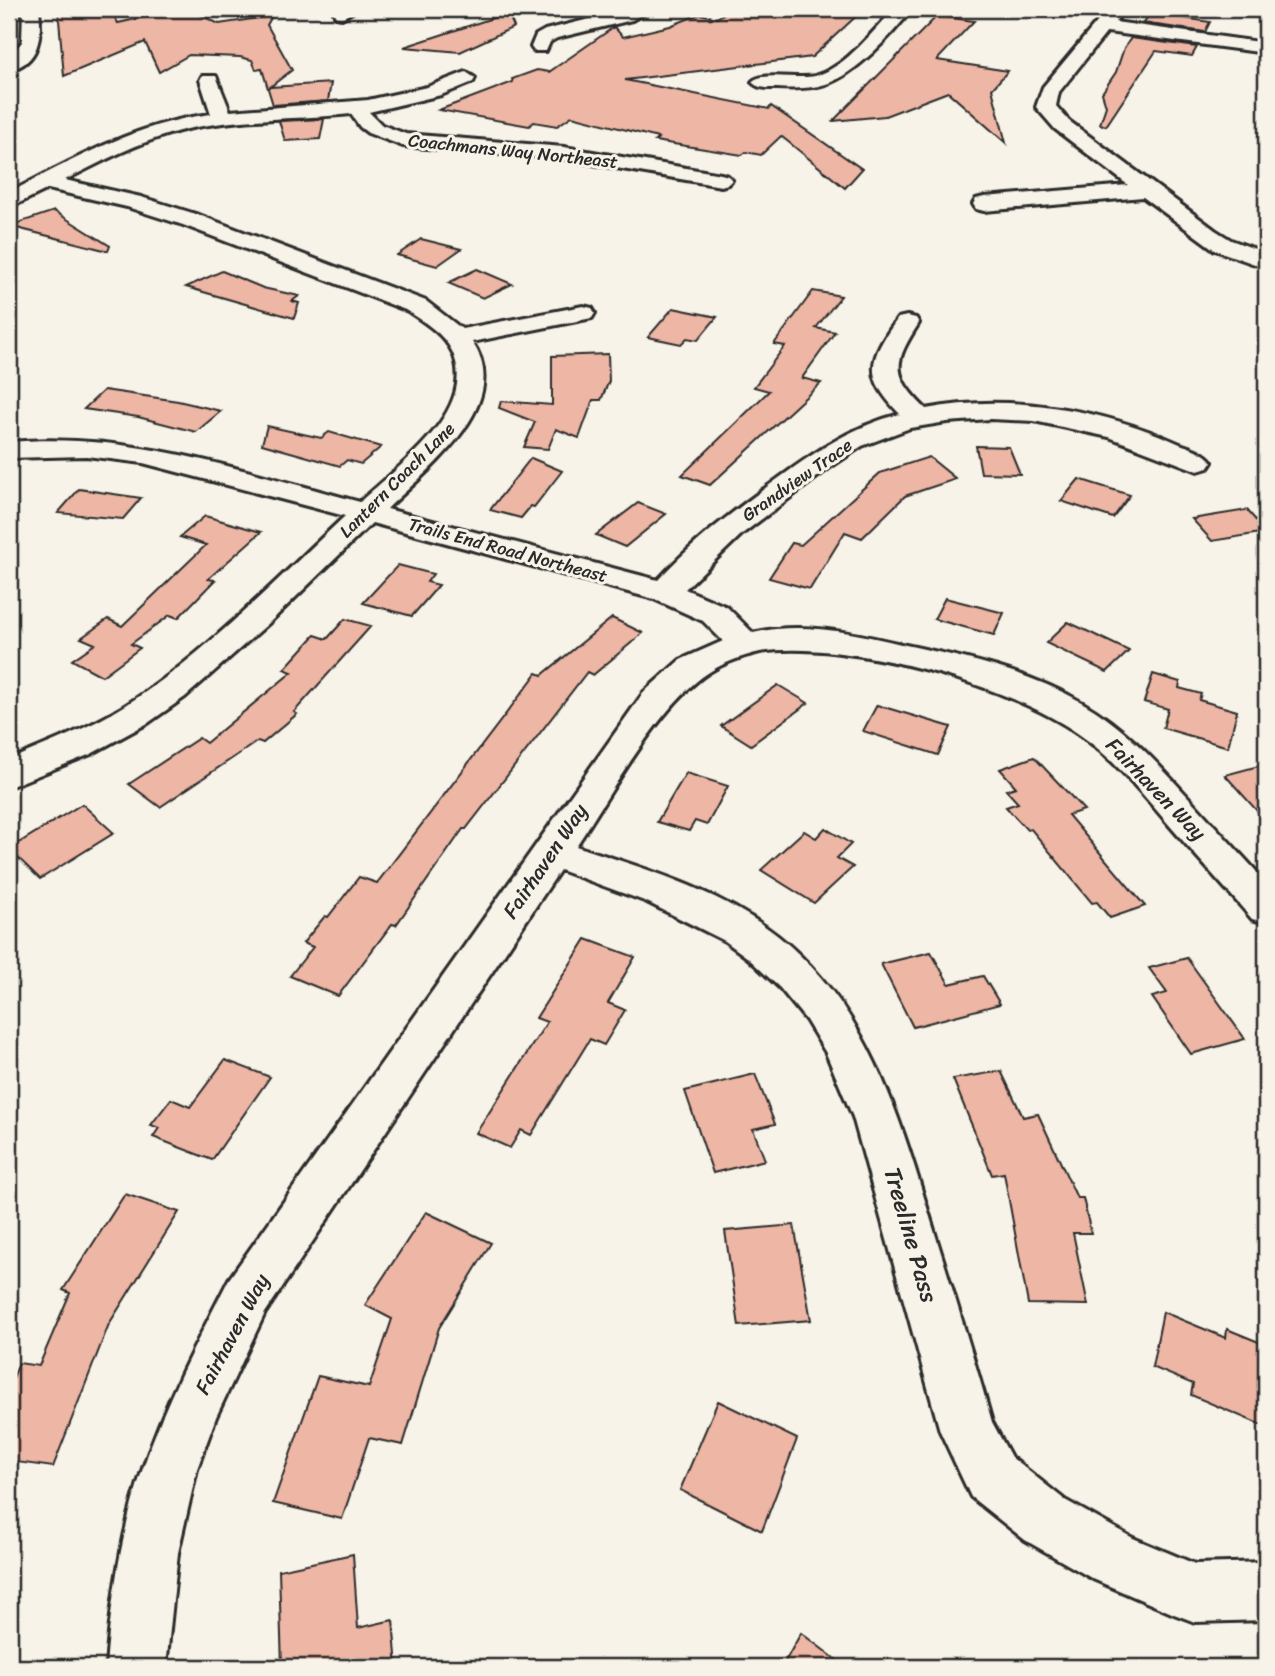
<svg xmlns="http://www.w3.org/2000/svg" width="1275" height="1676" font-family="Sriracha,sans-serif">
<rect width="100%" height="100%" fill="#f7f3e8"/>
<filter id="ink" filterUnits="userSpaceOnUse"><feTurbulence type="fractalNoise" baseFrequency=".0143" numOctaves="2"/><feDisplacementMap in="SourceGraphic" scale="14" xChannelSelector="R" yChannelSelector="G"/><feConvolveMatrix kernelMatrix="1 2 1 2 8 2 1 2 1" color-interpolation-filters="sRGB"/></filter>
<g filter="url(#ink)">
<!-- building -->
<g fill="#eeb6a4" stroke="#2b2b2b" stroke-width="2">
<path d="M58 9H110L118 23 180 9H188L219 24 272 16 267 25 292 70 270 87 331 83 328 101 273 105 262 69 256 70 252 60 240 57 189 55 159 72 145 42 64 76Z"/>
<path d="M730 9H864L812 57 625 80 769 109 771 106 862 169 845 188 781 136 761 155 746 152 742 155 655 141 658 138 572 116 557 126 534 122 529 126 439 110 513 82 512 79 537 70 549 72 614 27 623 37 670 26 700 14 717 18Z"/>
<path d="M508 13 514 27 460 52 404 47Z"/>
<path d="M1151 13 1210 22 1205 32 1143 23Z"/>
<path d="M937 16 974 21 937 60 1008 71 992 89 1006 143 948 92 885 116 833 121Z"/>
<path d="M1131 38 1197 47 1192 56 1156 51 1106 126 1100 124 1106 106 1102 93 1116 72 1124 48Z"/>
<path d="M324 119 320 139 285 141 279 121Z"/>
<path d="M54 211 110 246 108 251 9 226Z"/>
<path d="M421 239 461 249 437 266 397 255Z"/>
<path d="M477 269 512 284 483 298 448 283Z"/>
<path d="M222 271 263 288 299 296 292 301 299 303 294 318 186 287Z"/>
<path d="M813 291 841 296 816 328 835 332 802 378 821 383 710 485 682 475 769 391 754 387 785 346 774 344Z"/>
<path d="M673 308 717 317 698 340 687 338 681 344 648 337Z"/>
<path d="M608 354 609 381 601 400H593L579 438 556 429 548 449 524 447 535 422 499 408 501 401 552 405V356Z"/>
<path d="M104 390 178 401 221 411 196 432 138 417 84 409Z"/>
<path d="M267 426 321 438 329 432 381 447 361 464 347 460 340 466 262 444Z"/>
<path d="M976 446 1009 447 1020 474 981 473Z"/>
<path d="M929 457 956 479 905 496 862 538 845 532 810 589 769 578 792 543 801 545 880 473Z"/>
<path d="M531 458 562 471 534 507 531 506 521 518 490 510Z"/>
<path d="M1079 479 1130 495 1113 518 1061 501Z"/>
<path d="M79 489 141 498 123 519 58 513Z"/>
<path d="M638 503 666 514 625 547 596 535Z"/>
<path d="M1247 510 1266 532 1212 541 1192 519Z"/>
<path d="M205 516 261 532 208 579 215 580 178 618 170 615 131 644 140 648 102 676 72 660 95 644 81 638 108 619 122 626 206 545 180 537Z"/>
<path d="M398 565 433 574 427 582 439 585 412 616 363 603Z"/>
<path d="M945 598 1004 613 994 635 934 619Z"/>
<path d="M612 618 643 633 593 675 587 672 466 829H463L396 925 392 924 338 996 290 976 313 947 303 943 325 916 328 917 359 877 377 883 537 673 542 675Z"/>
<path d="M345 619 371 626 294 712 297 714 263 743 258 741 160 807 129 784 199 738 206 743 292 672 284 669 315 635 327 639Z"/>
<path d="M1068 622 1129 651 1107 672 1046 643Z"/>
<path d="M1153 674 1180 682 1179 688 1201 694 1199 700 1237 711 1228 747 1163 728 1168 709 1144 702Z"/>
<path d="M778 685 808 703 751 745 721 726Z"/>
<path d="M877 705 951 727 938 755 863 731Z"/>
<path d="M1034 757 1084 810 1068 815 1145 906 1110 918 1097 902 1092 903 1031 829 1027 830 1006 807 1018 803 1006 790 1016 787 1000 769Z"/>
<path d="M1266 764V821L1225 775Z"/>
<path d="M686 773 728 786 707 825 695 821 689 831 657 822Z"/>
<path d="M82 804 114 833 40 879 9 849Z"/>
<path d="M825 828 851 844 837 858 853 867 814 903 761 870 804 831 816 838Z"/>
<path d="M586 939 635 957 608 1003 625 1010 604 1045 590 1039 531 1135 521 1130 510 1148 476 1133 547 1022 536 1018Z"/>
<path d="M931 952 949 984 983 976 1000 1004 913 1027 881 964Z"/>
<path d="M1187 958 1245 1039 1191 1054 1152 997 1167 993 1149 968Z"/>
<path d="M225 1060 270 1077 212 1160 153 1137 159 1128 151 1125 171 1099 190 1107Z"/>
<path d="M1001 1071 1023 1117 1038 1114 1077 1198H1083L1091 1233H1073L1088 1305 1028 1304 1004 1173 992 1175 953 1079Z"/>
<path d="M755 1074 775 1124 753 1129 765 1160 713 1173 685 1091Z"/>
<path d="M125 1194 179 1212 109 1324 53 1467 9 1461V1388L19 1363 39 1366 70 1293 63 1290Z"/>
<path d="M426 1212 491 1243 439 1328 403 1445 369 1438 342 1519 273 1503 318 1376 369 1387 392 1319 365 1305Z"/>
<path d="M794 1225 811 1320 739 1326 725 1231Z"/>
<path d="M1163 1312 1226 1338 1227 1329 1266 1345V1427L1191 1395 1193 1384 1152 1367Z"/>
<path d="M718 1401 797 1439 762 1531 680 1490Z"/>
<path d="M353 1554 358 1628 393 1620 397 1667H282L279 1570Z"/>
<path d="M801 1633 846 1667H782Z"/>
</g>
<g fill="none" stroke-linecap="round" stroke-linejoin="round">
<defs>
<g id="minor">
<path d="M23 9H39C42 35 40 63 9 70V57L22 42Z"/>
<path d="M336 9H358L342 18 336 17 334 13Z"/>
<path d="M630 9H652L632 20 557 38 550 42 546 51H534L531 47 536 35 545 30Z"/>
<path d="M895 9H912C894 33 855 75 826 84 810 89 793 89 777 88 768 88 758 89 752 82 761 71 799 80 815 76 847 67 872 31 895 9Z"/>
<path d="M1108 9H1125L1115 22 1266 43V53L1107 32 1059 92 1056 106 1069 121 1215 230 1231 240 1266 253V268L1215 250 1143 197 984 211 976 209 973 204 976 199 984 197 1128 185 1055 129 1036 107 1043 87Z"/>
<path d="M466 72 475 78 473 82 441 95 369 112 382 125 406 134 564 147 721 174 728 176 732 180 728 184 721 186 564 159 403 146 368 133 360 127 351 114C294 120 235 117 179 131 139 142 102 161 65 180L141 197 199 215 426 301 462 329 583 306 592 308 595 313 592 318 472 342C515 404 427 470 387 509L658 580C690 545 726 517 764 489 808 457 846 428 900 414 862 375 869 359 898 318L907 316 916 318 919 323C893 363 891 375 926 409 1010 393 1102 409 1180 444 1191 448 1205 452 1212 462L1208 468 1198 471 1109 437 1034 421 990 419 947 422 910 428 862 446 829 468 742 534 685 589 727 607 753 633C801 621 855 633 901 644 962 657 1029 671 1083 703 1126 728 1157 763 1190 799 1215 827 1241 854 1266 882V923L1252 919C1223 885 1193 853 1164 819 1140 791 1117 763 1087 740 1019 686 846 639 760 652 741 656 718 665 702 677 654 714 611 794 576 846 645 869 720 890 778 936 873 1011 903 1129 937 1240 956 1301 975 1361 992 1422L1011 1457 1065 1500 1133 1538 1195 1564 1266 1562V1620L1195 1622 1174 1614 1093 1579 1025 1540 971 1497 940 1431 853 1117 826 1053 806 1020 780 988 748 958 725 941 647 902 560 870 265 1313 216 1417 197 1469 178 1553 166 1667H106C111 1600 121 1532 143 1468 165 1402 197 1341 229 1279L644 692 680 660 723 641 703 621 654 599 372 523 270 622 185 697 148 723 91 754 9 787V760C48 743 90 728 126 705 206 654 275 581 345 516L143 463 86 456 9 458V442C131 431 243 471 360 502 397 467 480 410 452 351 443 333 424 322 408 311L183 225 127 207 48 189 9 208V193C73 159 138 123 211 114L200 80 202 76H216L230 111 368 100 427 87Z"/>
</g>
</defs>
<!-- minor casing -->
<use href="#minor" stroke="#2b2b2b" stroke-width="6"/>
<!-- minor -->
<use href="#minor" fill="#f7f3e8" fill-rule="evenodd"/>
</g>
</g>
<g text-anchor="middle" stroke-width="6" stroke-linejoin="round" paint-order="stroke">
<!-- far-street labels -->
<g font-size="18" fill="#2b2b2b" stroke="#f7f3e8">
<text transform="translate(513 151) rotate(6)" y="6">Coachmans Way Northeast</text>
<text transform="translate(397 480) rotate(-45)" y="6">Lantern Coach Lane</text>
<text transform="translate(797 480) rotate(-35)" y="6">Grandview Trace</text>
<text transform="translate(508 550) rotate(15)" y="6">Trails End Road Northeast</text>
</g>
<!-- street labels -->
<g font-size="21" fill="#2b2b2b" stroke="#f7f3e8">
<text transform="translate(1156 789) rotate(46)" y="7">Fairhaven Way</text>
<text transform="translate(545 861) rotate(-56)" y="7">Fairhaven Way</text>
<text transform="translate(232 1334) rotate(-62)" y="7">Fairhaven Way</text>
</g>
<!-- near-street labels -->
<g font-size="24" fill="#2b2b2b" stroke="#f7f3e8">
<text transform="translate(911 1235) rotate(74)" y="8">Treeline Pass</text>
</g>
</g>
<!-- margin -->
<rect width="1275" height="1676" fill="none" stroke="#f7f3e8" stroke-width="35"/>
<rect x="18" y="18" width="1240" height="1641" fill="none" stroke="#2b2b2b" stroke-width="2.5" filter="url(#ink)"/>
</svg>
